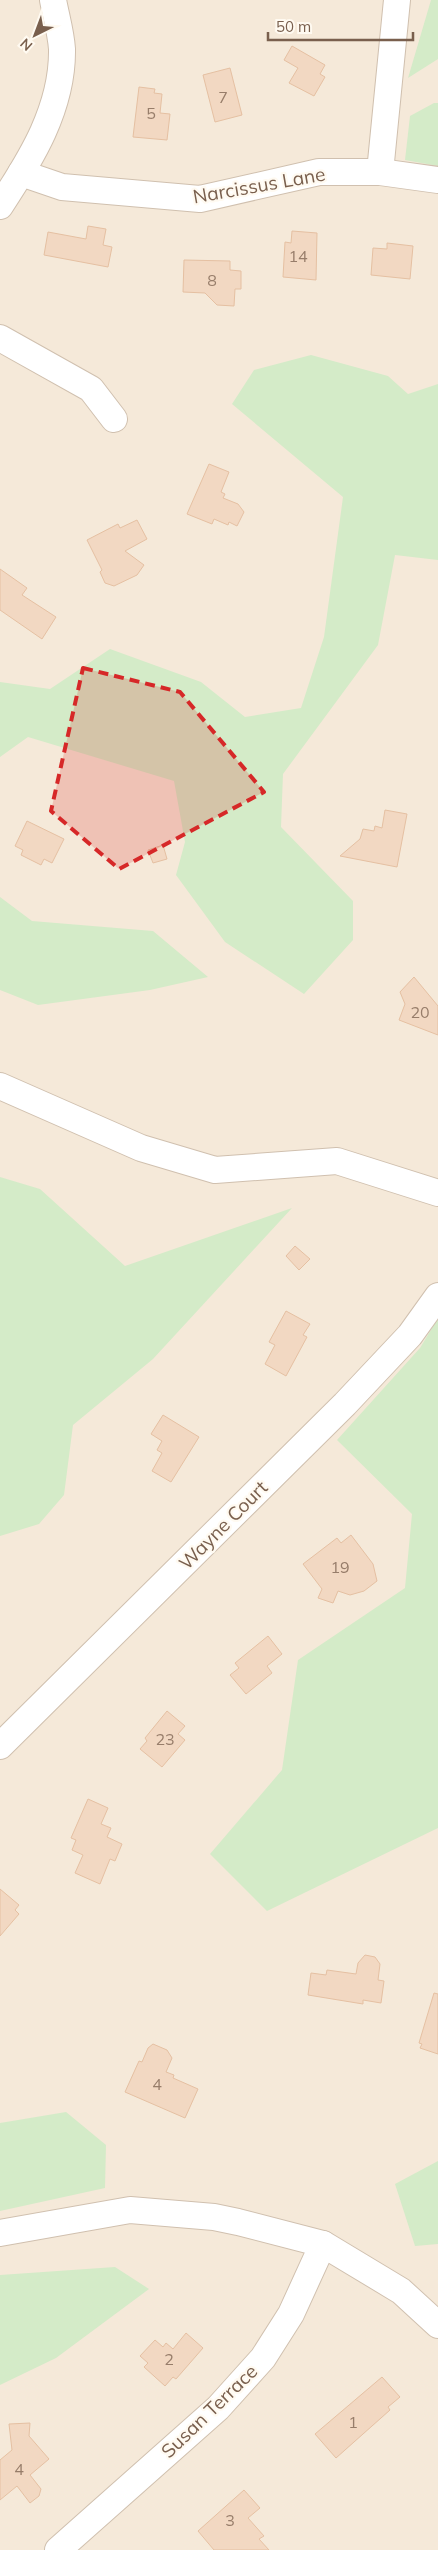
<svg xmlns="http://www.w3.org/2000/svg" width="438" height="2550" font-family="Mulish,sans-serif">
<rect width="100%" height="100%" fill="#fdf7eb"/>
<!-- residential -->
<rect fill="#f5e9d9" x="0" y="0" width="438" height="2550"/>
<!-- green -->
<g fill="#d4ebc8">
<path d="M431 0H438V59L408 78Z"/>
<path d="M434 103H438V166L405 160 410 116Z"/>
<path d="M311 355 388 376 408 394 438 384V560L395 555 378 645 283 774 281 827 353 901V940L304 994 225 942 176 875 185 842 174 781 28 737 0 757V682L50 689 110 649 201 682 245 717 301 708 324 637 343 497 232 404 254 370Z"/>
<path d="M0 897 32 921 153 931 208 977 150 990 38 1005 0 990Z"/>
<path d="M0 1177 40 1189 125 1266 292 1208 153 1359 73 1425 64 1495 39 1524 0 1536Z"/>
<path d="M438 1318V1828L267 1911 210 1854 282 1770 298 1660 405 1588 412 1514 337 1440 420 1348Z"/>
<path d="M66 2112 106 2145 105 2188 0 2211V2123Z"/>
<path d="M438 2161V2244L415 2246 395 2184Z"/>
<path d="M115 2267 149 2289 56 2358 0 2385V2275Z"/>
</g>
<!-- building -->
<g fill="#f2d8c2" stroke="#e5c0a2">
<path d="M292 46 325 65 320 74 325 77 314 96 289 83 298 68 284 60Z"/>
<path d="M230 68 242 115 215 122 203 75Z"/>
<path d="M139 87 155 89 154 93 162 94 160 113 170 114 167 140 133 137Z"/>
<path d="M88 226 106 229 103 245 112 247 108 267 44 255 48 232 86 239Z"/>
<path d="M292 231 317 233 316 280 283 277 285 242 291 243Z"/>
<path d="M387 243 413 246 410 279 371 275 373 248 387 249Z"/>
<path d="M184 260 230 261V270L241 271V289H235L234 306 217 305 205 293 183 292Z"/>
<path d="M209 464 229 472 221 492 225 494 223 498 238 504 244 512 237 526 229 522 228 525 214 519 212 524 187 514Z"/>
<path d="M137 520 147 539 125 551 144 565 137 575 114 586 105 583 100 572 102 570 87 540 118 524 120 528Z"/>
<path d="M0 569 27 588 22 595 56 617 42 639 0 610Z"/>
<path d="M385 810 407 814 397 867 340 856 360 839 363 829 374 831 375 826 382 828Z"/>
<path d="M27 821 64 839 52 863 44 859 41 865 21 855 23 850 15 846Z"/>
<path d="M163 845 167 859 153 863 148 850Z"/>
<path d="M414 977 438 1006V1035L399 1020 405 1004 400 992Z"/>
<path d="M295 1246 310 1259 299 1270 286 1256Z"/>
<path d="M286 1311 310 1324 303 1335 307 1337 286 1376 265 1364 275 1345 269 1342Z"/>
<path d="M163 1415 199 1437 171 1482 152 1471 162 1453 157 1450 162 1441 151 1434Z"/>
<path d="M351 1535 373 1564 377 1581 364 1591 350 1595 338 1591 333 1603 318 1598 322 1589 303 1564 337 1538 341 1543Z"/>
<path d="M268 1636 282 1654 267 1666 272 1673 246 1694 230 1675 239 1668 235 1663Z"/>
<path d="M167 1711 185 1726 178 1734 185 1740 162 1767 140 1749 147 1741 145 1738Z"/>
<path d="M88 1799 108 1808 101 1824 111 1828 107 1837 122 1844 115 1861 110 1859 100 1884 75 1873 83 1855 72 1850 76 1840 71 1838Z"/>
<path d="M0 1889 19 1905 15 1910 19 1914 0 1936Z"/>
<path d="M365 1955 375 1957 380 1964 378 1980 384 1981 381 2003 363 2000V2004L308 1995 311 1973 326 1975 327 1970 356 1974 358 1963Z"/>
<path d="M434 1993 438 1994V2054L420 2048 422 2044 419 2043Z"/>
<path d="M153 2044 167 2050 172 2058 166 2072 174 2075 173 2078 198 2089 185 2118 125 2092 139 2061 142 2062 148 2048Z"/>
<path d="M186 2333 203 2348 176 2379 173 2377 165 2386 144 2367 148 2363 140 2356 155 2340 163 2347 166 2343 173 2349Z"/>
<path d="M382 2377 400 2397 388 2407 390 2410 336 2458 315 2434Z"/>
<path d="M30 2423 29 2436 49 2459 30 2475 41 2489 39 2496 30 2503 17 2486 0 2500V2460L12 2450 9 2424Z"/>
<path d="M244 2490 260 2508 248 2518 264 2536 259 2539 269 2550H214L198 2531Z"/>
</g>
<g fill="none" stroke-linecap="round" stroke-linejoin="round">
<defs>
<g id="minor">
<path d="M380 172 397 0"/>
<path d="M21 173 62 187 200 199 319 172H380L438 180"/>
<path d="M0 206C31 159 63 108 62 49 61 33 56 16 53 0"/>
<path d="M0 338 91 389 114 419"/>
<path d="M0 1086 141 1148 215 1170 337 1161 438 1193"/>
<path d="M0 1746 345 1404 410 1335 438 1296"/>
<path d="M0 2233 130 2210 214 2217 238 2222 323 2244 401 2291 438 2325"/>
<path d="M58 2550 218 2408 263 2358 291 2314 323 2244"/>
</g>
</defs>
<!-- minor casing -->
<use href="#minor" stroke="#d0c0af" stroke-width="28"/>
<!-- minor -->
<use href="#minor" stroke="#fff" stroke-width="26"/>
</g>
<!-- marked area -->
<path fill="#d62828" fill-opacity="0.2" stroke="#d62828" stroke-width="4" stroke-dasharray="10 6" stroke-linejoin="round" d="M83 668 180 692 264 792 119 869 51 811Z"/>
<g text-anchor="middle" stroke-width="4.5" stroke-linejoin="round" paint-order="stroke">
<!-- number labels -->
<g font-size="16" fill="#977d6a">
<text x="223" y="103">7</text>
<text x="151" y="119">5</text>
<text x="298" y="262">14</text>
<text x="212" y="286">8</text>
<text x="420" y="1018">20</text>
<text x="340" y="1573">19</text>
<text x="165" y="1745">23</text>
<text x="157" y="2090">4</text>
<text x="169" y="2365">2</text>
<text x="353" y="2428">1</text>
<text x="19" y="2475">4</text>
<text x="230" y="2526">3</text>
</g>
<!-- street labels -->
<g font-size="19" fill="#795f4d" stroke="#fffaf1">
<text transform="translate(259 185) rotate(-10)" y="7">Narcissus Lane</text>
<text transform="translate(223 1525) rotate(-45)" y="7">Wayne Court</text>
<text transform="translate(209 2411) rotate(-44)" y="7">Susan Terrace</text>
</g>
</g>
<!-- north arrow -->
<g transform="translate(35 35) rotate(222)" stroke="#fffaf1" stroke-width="4" paint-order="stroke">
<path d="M0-4L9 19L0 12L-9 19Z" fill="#795f4d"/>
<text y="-8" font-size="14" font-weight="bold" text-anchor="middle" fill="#795f4d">N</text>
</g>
<!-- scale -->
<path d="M268 32v8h145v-8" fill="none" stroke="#795f4d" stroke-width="2.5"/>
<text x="276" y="32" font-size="15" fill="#795f4d" stroke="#fffaf1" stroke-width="4" paint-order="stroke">50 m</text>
</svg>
